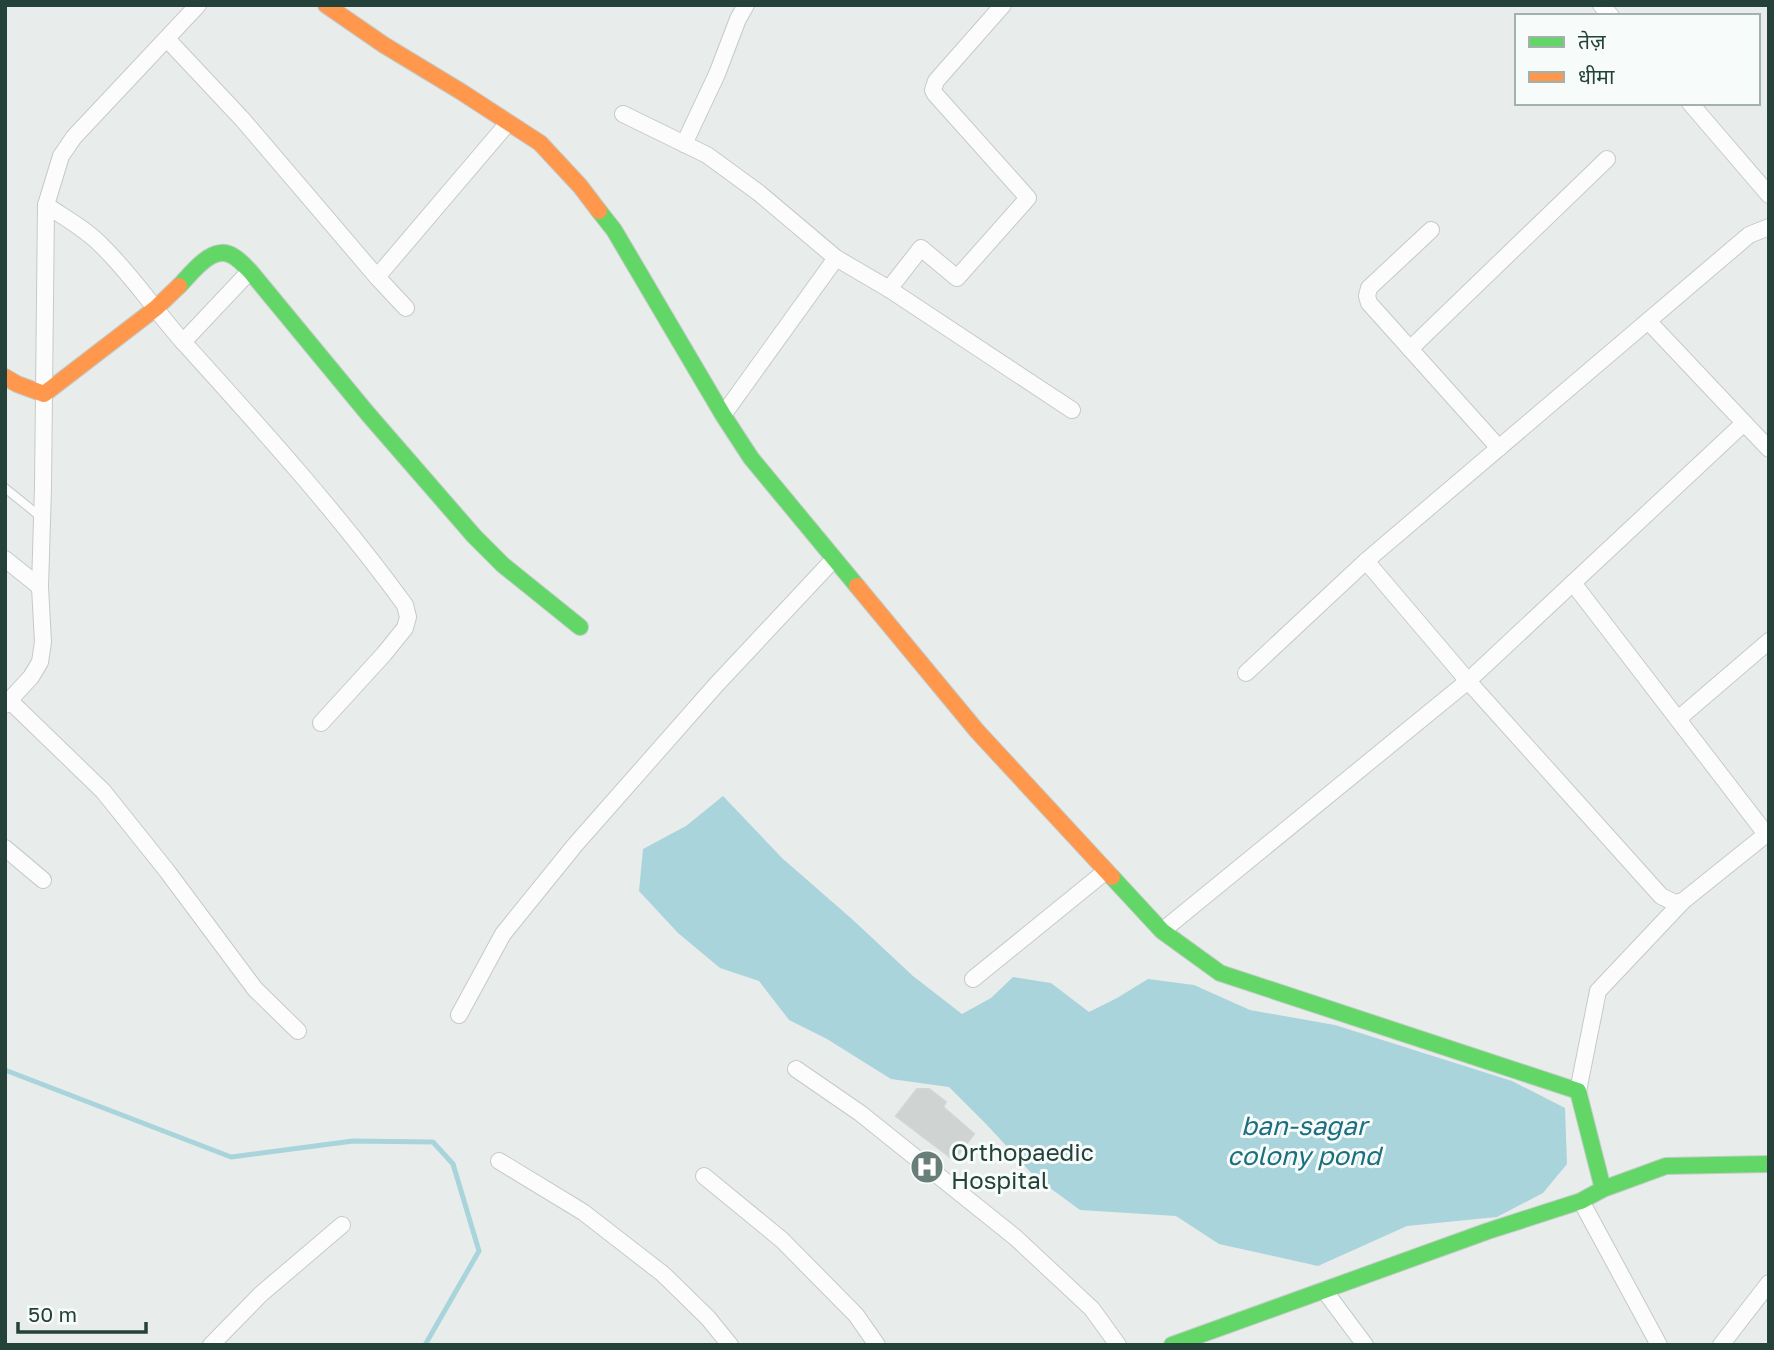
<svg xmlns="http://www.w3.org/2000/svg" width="1774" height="1350" font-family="'Golos Text','Noto Sans Devanagari',sans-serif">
<rect width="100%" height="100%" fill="#e8edeb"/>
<!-- water -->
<path fill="#a9d4db" d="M723 796 782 858 853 920 913 976 962 1014 991 998 1013 977 1051 983 1089 1012 1117 998 1148 979 1194 985 1250 1010 1335 1025 1512 1081 1565 1108 1567 1164 1543 1193 1497 1217 1407 1226 1318 1266 1219 1244 1176 1216 1080 1210 1035 1177 987 1125 949 1087 891 1079 827 1039 789 1020 759 981 720 968 678 933 639 891 643 849 686 826Z"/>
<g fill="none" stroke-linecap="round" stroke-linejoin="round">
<!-- stream -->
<path stroke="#a9d4db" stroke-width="5" d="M5 1070 231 1157 353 1141 433 1142 453 1164 479 1251 425 1345"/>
</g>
<!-- building -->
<path fill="#cfd4d2" stroke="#d1d6d4" stroke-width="2" d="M917 1089H929L946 1102 943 1107 974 1134 954 1160 896 1116Z"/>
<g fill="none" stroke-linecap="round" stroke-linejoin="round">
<defs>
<path id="lane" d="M5 488 42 518"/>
<g id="street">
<path d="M1601 5 1611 16"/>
<path d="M167 39 243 120 377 277 406 308"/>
<path d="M1690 103 1769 195"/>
<path d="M623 114 707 155 759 193 836 258 889 289 1072 410"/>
<path d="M684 144 717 74 738 19 746 5"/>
<path d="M46 205C65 218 86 229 102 246 133 276 156 312 185 344 261 428 338 513 405 605L408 617 405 628 384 654 321 723"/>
<path d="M1431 230 1369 288 1367 296 1369 303 1499 448"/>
<path d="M377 277 508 123"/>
<path d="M889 289 921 248 957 278 1028 198 935 94 933 90 936 81 1003 5"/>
<path d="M1648 321 1769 449"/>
<path d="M183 342 250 271"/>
<path d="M1410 349 1607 159"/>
<path d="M723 415 836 258"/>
<path d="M5 559 40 587"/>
<path d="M1366 561 1468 681 1661 896 1675 903 1683 901 1769 832"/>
<path d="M1573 583 1766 834"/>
<path d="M1246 673 1366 561 1749 235 1769 227"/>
<path d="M10 701 103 791 167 871 255 989 298 1031"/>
<path d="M5 705 31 677 40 662 43 642 40 587 43 487 46 205 61 156 74 137 198 5"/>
<path d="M1678 719 1769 641"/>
<path d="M5 848 43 880"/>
<path d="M1162 931 1468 681 1744 423"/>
<path d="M973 979 1106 871"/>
<path d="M459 1015 503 934 575 845 716 685 834 559"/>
<path d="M796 1069 860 1113 1016 1238 1092 1309 1118 1345"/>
<path d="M1578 1091 1598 991 1683 901"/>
<path d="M499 1161 583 1212 663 1274 708 1318 730 1345"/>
<path d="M704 1176 782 1240 856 1315 877 1345"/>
<path d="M1581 1201 1659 1345"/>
<path d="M1324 1290 1365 1345"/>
<path d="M211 1345 261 1294 342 1225"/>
<path d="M1721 1345 1769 1283"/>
</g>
<g id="fast">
<path d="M599 211 614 230 723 415 751 458 857 586"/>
<path d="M179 286C192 273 213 243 233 256 240 260 245 266 250 271L368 414 474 536 503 565 580 627"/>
<path d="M1112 877 1162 931 1220 973 1578 1091 1603 1189"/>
<path d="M1172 1345 1488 1231 1581 1201 1603 1189 1666 1166 1769 1164"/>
</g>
<g id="slow">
<path d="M326 5 384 45 460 91 540 143 580 186 599 211"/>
<path d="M5 377 17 384 44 394 156 308 179 286"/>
<path d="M857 586 977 731 1112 877"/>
</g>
</defs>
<!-- lane casing -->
<use href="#lane" stroke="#c5cac8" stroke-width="10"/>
<!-- street casing -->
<use href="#street" stroke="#c5cac8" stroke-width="18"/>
<!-- fast casing -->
<use href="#fast" stroke="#c3cbc8" stroke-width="18"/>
<!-- slow casing -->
<use href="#slow" stroke="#c3cbc8" stroke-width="18"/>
<!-- lane -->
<use href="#lane" stroke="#fcfcfc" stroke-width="8"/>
<!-- street -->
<use href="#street" stroke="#fcfcfc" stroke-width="16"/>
<!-- fast -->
<use href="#fast" stroke="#63d668" stroke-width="16"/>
<!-- slow -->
<use href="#slow" stroke="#ff974d" stroke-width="16"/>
</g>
<!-- icons -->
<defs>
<symbol id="hospital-disc" viewBox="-11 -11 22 22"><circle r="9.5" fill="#697e78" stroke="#f7fbf9"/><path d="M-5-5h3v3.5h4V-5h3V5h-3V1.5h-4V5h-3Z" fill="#fff"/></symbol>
</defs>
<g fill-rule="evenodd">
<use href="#hospital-disc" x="908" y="1148" width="38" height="38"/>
</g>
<g text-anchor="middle" stroke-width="6" stroke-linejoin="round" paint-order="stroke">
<!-- poi labels -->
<g font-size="24" fill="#24423a" stroke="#f7fbf9" text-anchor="start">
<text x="951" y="1161">Orthopaedic<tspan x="951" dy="28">Hospital</tspan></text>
</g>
<!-- water labels -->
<g font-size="26" font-style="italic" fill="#1c6f80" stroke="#f7fbf9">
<text x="1304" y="1135">ban-sagar<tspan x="1304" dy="30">colony pond</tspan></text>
</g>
</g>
<!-- border -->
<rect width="1774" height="1350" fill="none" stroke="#24423a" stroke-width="14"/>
<!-- legend -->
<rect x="1515" y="14" width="245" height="91" fill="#f7fbf9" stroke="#a3b1ad" stroke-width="2"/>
<rect x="1529" y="37" width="35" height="10" fill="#63d668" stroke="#a3b1ad" stroke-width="2"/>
<text x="1578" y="49" font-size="21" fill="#24423a">तेज़</text>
<rect x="1529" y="72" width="35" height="10" fill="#ff974d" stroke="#a3b1ad" stroke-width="2"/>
<text x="1578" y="84" font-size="21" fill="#24423a">धीमा</text>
<!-- scale -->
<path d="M18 1322v10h128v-10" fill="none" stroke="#24423a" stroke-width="3.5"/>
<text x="28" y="1322" font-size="21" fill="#24423a" stroke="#f7fbf9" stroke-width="5" paint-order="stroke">50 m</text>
</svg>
